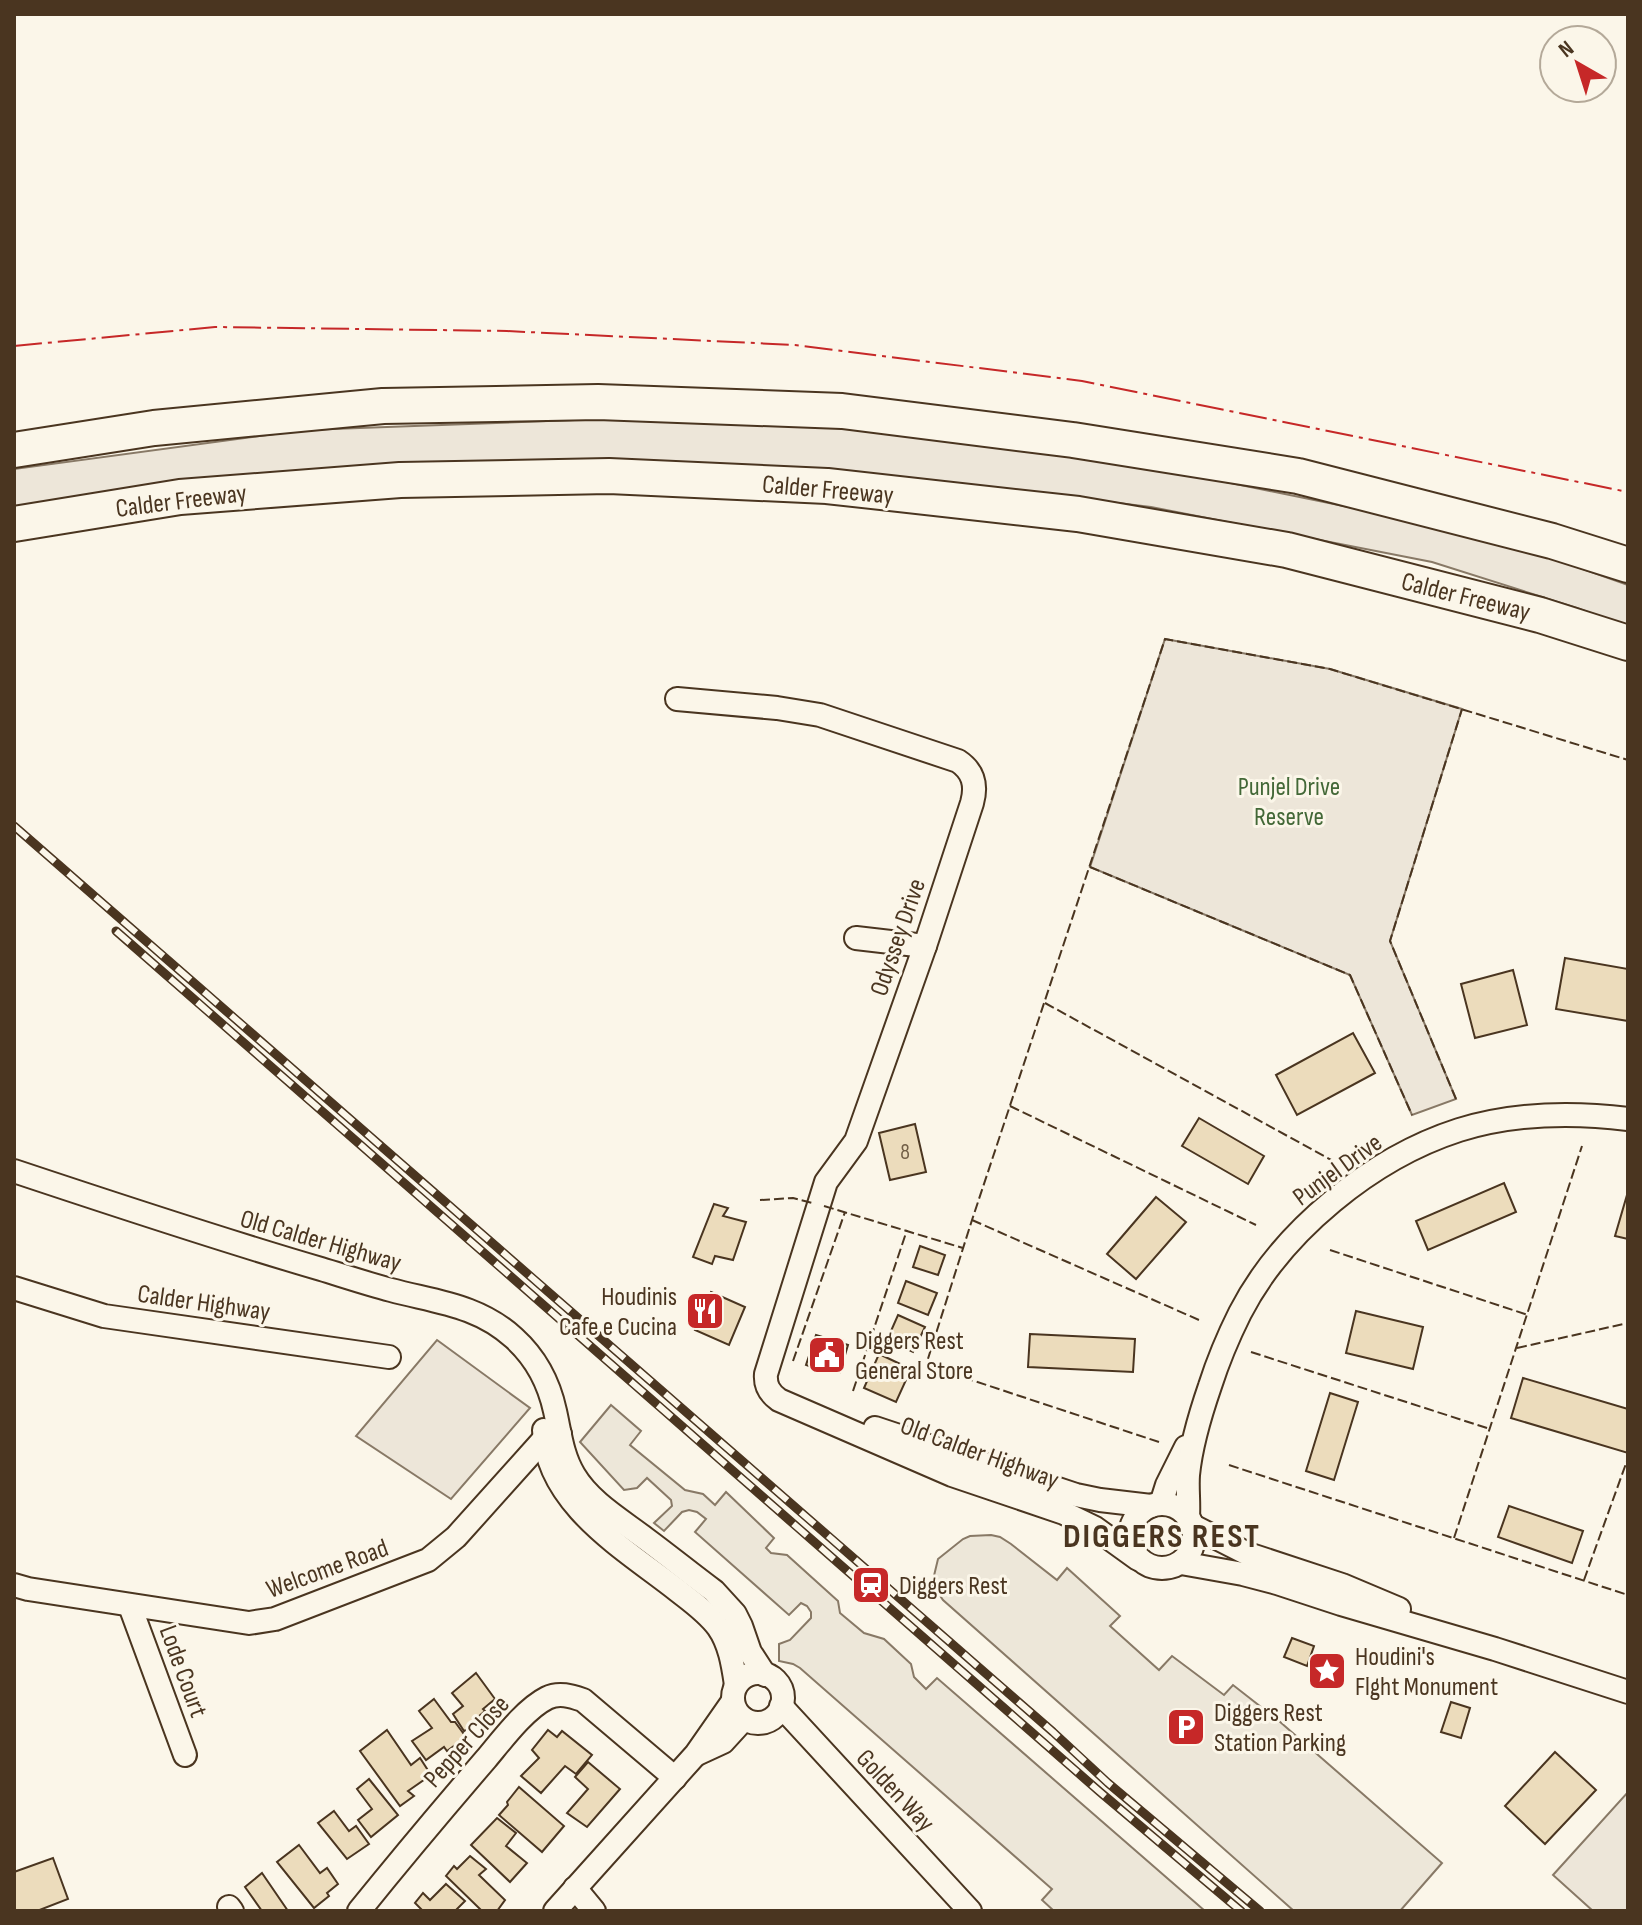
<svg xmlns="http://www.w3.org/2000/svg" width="1642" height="1925" font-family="'Sofia Sans Condensed',sans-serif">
<rect width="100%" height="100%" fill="#fbf6e9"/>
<!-- green -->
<g fill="#ede6d9" stroke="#887966" stroke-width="2">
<path d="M628 418 900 431 1114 459 1363 510 1552 558 1628 585V627L1577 608 1432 562 1151 507 884 475 679 465 14 513V469L305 430Z"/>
<path d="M1165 639 1330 669 1462 709 1390 941 1456 1099 1412 1115 1350 975 1090 867Z"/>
<path d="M437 1340 530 1408 451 1499 356 1436Z"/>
<path d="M1628 1792V1911H1593L1553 1875Z"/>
</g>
<!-- parking -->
<g fill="#ede7d9" stroke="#887966" stroke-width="2">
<path d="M611 1405 641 1431 630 1445 685 1490 703 1494 715 1505 726 1492 774 1538 766 1548 771 1553 787 1555 838 1601 840 1613 864 1633 884 1639 911 1664 914 1677 926 1689 937 1678 1205 1911H1054L1042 1900 1052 1889 800 1668 793 1664 779 1661V1644L790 1640 811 1618V1612L807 1606 801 1603 789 1615 695 1532 706 1519 697 1512 689 1510 682 1512 664 1531 654 1523 672 1506 671 1500 647 1478 637 1488 624 1490 580 1442Z"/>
<path d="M991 1535 1000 1537 1011 1544 1057 1580 1067 1568 1120 1616 1110 1626 1159 1670 1172 1656 1224 1695 1233 1685 1279 1721 1442 1863 1400 1911H1294L943 1600 932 1584 938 1559 963 1539 970 1536Z"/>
</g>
<!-- building -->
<g fill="#ecdcbc" stroke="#4a3520" stroke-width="2">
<path d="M1565 958 1628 969V1021L1556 1009Z"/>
<path d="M1513 970 1527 1025 1475 1038 1461 984Z"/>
<path d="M1353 1033 1375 1073 1297 1115 1276 1075Z"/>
<path d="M1199 1118 1264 1156 1248 1184 1182 1146Z"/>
<path d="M915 1124 926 1172 890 1180 879 1133Z"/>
<path d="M1504 1183 1516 1212 1428 1250 1416 1221Z"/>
<path d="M1627 1195 1628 1196V1239L1615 1236Z"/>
<path d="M1156 1197 1186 1222 1136 1279 1107 1254Z"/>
<path d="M714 1204 728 1208 723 1216 746 1222 733 1260 715 1256 712 1264 693 1257Z"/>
<path d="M920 1246 945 1255 938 1275 913 1267Z"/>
<path d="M906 1281 937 1293 928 1315 898 1303Z"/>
<path d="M711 1292 745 1307 729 1345 695 1330Z"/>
<path d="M1356 1311 1423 1327 1413 1369 1346 1353Z"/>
<path d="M898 1315 925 1327 913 1352 887 1340Z"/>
<path d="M1030 1334 1135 1339 1133 1372 1028 1367Z"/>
<path d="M816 1335 848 1345 840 1372 824 1366 822 1371 806 1365Z"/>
<path d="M879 1354 911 1369 896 1402 864 1388Z"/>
<path d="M1523 1378 1628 1409V1453L1511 1418Z"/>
<path d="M1330 1393 1358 1402 1334 1480 1306 1471Z"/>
<path d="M1509 1506 1583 1531 1572 1563 1498 1537Z"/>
<path d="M1292 1638 1314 1646 1307 1666 1284 1657Z"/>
<path d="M476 1673 495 1699 483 1709 485 1711 472 1722 473 1725 464 1731 453 1714 463 1706 452 1693Z"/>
<path d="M434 1699 451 1722H455L466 1737 447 1751 444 1747 426 1760 412 1741 432 1728 419 1711Z"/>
<path d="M1451 1702 1470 1708 1461 1738 1441 1732Z"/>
<path d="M387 1730 411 1765 420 1758 431 1775 408 1791 414 1796 400 1806 360 1751Z"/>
<path d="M548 1730 557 1737 562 1731 592 1755 576 1774 565 1766 541 1793 521 1776 539 1758 532 1750Z"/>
<path d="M1555 1752 1596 1790 1545 1844 1505 1806Z"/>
<path d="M588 1762 620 1789 587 1827 567 1813 588 1789 575 1777Z"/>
<path d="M369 1779 398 1815 371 1837 358 1820 372 1809 357 1789Z"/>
<path d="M519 1787 564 1826 542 1852 499 1815 508 1805 507 1802Z"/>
<path d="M334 1811 349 1831 356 1826 369 1844 347 1859 318 1823Z"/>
<path d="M497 1818 516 1833 506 1846 527 1863 510 1882 471 1845Z"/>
<path d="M299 1845 320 1873 327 1868 338 1884 327 1893 329 1896 314 1908 277 1862Z"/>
<path d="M470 1856 486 1869 479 1875 505 1900 497 1911H482L446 1876 454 1866 457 1869Z"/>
<path d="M53 1858 68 1899 37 1911H15L14 1872Z"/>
<path d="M262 1873 288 1911H262L245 1887Z"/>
<path d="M446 1884 465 1901 455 1911H423L415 1903 423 1893 430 1900Z"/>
</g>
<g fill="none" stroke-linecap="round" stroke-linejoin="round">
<defs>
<g id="minor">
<path d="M677 699 777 708 820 715 958 761C973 771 977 785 972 803L925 946 856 1141 826 1182 766 1374C765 1385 769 1393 779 1400L952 1475 1064 1513 1095 1528 1138 1559"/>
<path d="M856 938 925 946"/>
<path d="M14 1171C116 1205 218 1239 321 1269 344 1276 368 1284 391 1290 436 1302 478 1305 514 1338 535 1357 549 1383 555 1411 560 1433 562 1455 574 1475 590 1502 621 1520 646 1539 669 1556 691 1574 714 1591L735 1614 741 1626 750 1652 765 1675"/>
<path d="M14 1288 104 1316 389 1357"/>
<path d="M875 1428 1076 1495 1100 1500 1151 1506"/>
<path d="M544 1430C546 1504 625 1549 677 1590 691 1601 707 1612 718 1627 730 1644 733 1665 736 1685"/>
<circle cx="1162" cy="1536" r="32"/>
<path d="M1161 1504 1167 1485 1186 1447"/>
<path d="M1188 1517C1189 1503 1187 1489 1188 1475 1191 1444 1200 1415 1210 1386 1218 1361 1228 1337 1240 1313 1282 1231 1372 1158 1459 1130 1514 1113 1572 1112 1628 1119"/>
<path d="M1193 1526 1248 1554 1342 1585 1399 1609"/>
<path d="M1181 1563 1243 1574 1277 1583 1341 1604 1495 1649 1628 1692"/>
<path d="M14 1585 28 1589 249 1623 275 1619 428 1560 456 1537 544 1439 560 1434"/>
<path d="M130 1606 185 1755"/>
<circle cx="758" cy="1698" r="25"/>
<path d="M781 1706 970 1911"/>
<path d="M697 1754 723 1742 744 1719"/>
<path d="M575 1888 594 1911"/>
<path d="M229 1907 232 1911"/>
<path d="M359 1911C401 1859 443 1809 486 1759 502 1740 525 1709 547 1698 559 1692 571 1696 583 1700L675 1778"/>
<path d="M555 1911 696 1754 733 1701"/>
</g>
<g id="highway">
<path d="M14 450 154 428 383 406 598 402 842 411 1073 440 1298 476 1552 541 1628 565"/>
<path d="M14 524 180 497 400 480 609 476 827 486 1078 514 1287 550 1540 615 1628 643"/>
</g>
</defs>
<!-- minor casing -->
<use href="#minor" stroke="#4a3520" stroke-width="26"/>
<!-- highway casing -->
<use href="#highway" stroke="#4a3520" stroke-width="38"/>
<!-- minor -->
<use href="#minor" stroke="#fbf6e9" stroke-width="22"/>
<!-- highway -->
<use href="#highway" stroke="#fbf6e9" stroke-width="34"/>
<defs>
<g id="rail">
<path d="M14 826 1053 1732 1108 1783 1260 1911"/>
<path d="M116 931 1100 1792 1241 1911"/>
</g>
</defs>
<!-- rail casing -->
<use href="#rail" stroke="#4a3520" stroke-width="9"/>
<!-- rail -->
<use href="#rail" stroke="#fbf6e9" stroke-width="6" stroke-dasharray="18" stroke-linecap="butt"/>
<!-- fence -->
<g stroke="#4a3520" stroke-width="2" stroke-dasharray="10 4" stroke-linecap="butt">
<path d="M1090 867 1350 975 1412 1115"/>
<path d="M1045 1003 1333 1161"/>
<path d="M1456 1099 1390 941 1462 709"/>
<path d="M1010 1106 1256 1225"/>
<path d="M760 1200 793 1198 812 1203"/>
<path d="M824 1206 963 1248"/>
<path d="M972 1220 1199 1320"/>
<path d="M1330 1250 1528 1315"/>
<path d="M1517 1348 1628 1323"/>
<path d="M1251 1352 1490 1429"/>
<path d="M793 1361 845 1212"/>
<path d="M853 1391 907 1230"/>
<path d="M1159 1442 926 1365 972 1220 1165 639 1330 669 1628 760"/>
<path d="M1229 1465 1628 1595"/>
<path d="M1454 1538 1582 1146"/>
<path d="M1584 1580 1628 1458"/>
</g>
<!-- power -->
<path stroke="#c62828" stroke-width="2" stroke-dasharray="28 6 4 6" stroke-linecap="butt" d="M14 346 215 327 507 331 795 345 1082 381 1628 492"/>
</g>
<!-- icons -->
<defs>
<symbol id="restaurant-square" viewBox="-11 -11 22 22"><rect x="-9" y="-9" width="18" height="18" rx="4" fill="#c62828" stroke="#fbf6e9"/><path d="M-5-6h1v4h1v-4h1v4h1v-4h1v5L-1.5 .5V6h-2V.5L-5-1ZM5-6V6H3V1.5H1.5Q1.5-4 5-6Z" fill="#fff"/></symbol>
<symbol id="civic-square" viewBox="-11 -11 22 22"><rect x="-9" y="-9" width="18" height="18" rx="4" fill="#c62828" stroke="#fbf6e9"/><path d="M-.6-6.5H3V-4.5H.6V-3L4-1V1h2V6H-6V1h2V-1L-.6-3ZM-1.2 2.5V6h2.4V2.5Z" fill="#fff"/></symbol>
<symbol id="station-square" viewBox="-11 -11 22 22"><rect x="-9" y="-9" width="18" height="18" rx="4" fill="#c62828" stroke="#fbf6e9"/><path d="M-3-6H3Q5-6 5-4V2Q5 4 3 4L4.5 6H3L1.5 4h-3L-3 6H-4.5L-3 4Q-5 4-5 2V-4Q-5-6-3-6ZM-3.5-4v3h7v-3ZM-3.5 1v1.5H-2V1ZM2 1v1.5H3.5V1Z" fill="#fff"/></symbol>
<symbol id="sight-square" viewBox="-11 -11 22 22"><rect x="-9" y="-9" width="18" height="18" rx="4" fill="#c62828" stroke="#fbf6e9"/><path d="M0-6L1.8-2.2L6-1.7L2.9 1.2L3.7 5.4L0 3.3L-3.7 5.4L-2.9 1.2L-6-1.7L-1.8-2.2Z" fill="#fff"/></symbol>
<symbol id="parking-square" viewBox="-11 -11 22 22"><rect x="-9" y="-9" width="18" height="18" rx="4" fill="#c62828" stroke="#fbf6e9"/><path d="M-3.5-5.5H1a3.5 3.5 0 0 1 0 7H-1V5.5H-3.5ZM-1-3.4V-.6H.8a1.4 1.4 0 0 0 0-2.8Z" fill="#fff"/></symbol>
</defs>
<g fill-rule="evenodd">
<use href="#restaurant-square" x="683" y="1289" width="44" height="44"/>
<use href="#civic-square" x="805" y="1333" width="44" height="44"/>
<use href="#station-square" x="849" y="1563" width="44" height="44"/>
<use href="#sight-square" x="1305" y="1649" width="44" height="44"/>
<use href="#parking-square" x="1164" y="1705" width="44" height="44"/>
</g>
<g text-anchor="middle" stroke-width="6" stroke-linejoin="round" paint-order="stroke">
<!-- number labels -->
<g font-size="22" fill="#725f47">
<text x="905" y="1159">8</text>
</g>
<!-- street labels -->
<g font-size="26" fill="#4a3520" stroke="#fbf6e9">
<text transform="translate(828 489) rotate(5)" y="9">Calder Freeway</text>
<text transform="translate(181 500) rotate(-7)" y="9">Calder Freeway</text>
<text transform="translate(1466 596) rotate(14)" y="9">Calder Freeway</text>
<text transform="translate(897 937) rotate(-71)" y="9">Odyssey Drive</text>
<text transform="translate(1337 1169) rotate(-36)" y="9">Punjel Drive</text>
<text transform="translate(321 1240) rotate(16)" y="9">Old Calder Highway</text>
<text transform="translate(204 1302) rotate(8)" y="9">Calder Highway</text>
<text transform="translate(980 1452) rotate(20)" y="9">Old Calder Highway</text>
<text transform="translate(327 1568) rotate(-20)" y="9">Welcome Road</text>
<text transform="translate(184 1671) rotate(70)" y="9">Lode Court</text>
<text transform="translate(466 1741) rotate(-48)" y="9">Pepper Close</text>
<text transform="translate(896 1790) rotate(47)" y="9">Golden Way</text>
</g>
<!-- park labels -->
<g font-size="26" fill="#436837" stroke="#fbf6e9">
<text x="1289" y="795">Punjel Drive<tspan x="1289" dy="30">Reserve</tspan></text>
</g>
<!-- poi labels -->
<g font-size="26" fill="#4a3520" stroke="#fbf6e9" text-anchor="start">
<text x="677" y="1305" text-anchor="end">Houdinis<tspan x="677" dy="30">Cafe e Cucina</tspan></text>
<text x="855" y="1349">Diggers Rest<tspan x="855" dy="30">General Store</tspan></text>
<text x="899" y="1594">Diggers Rest</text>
<text x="1355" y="1665">Houdini's<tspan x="1355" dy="30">Flght Monument</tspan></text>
<text x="1214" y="1721">Diggers Rest<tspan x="1214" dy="30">Station Parking</tspan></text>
</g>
<!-- district labels -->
<g font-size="34" font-weight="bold" letter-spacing="2" fill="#4a3520" stroke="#fbf6e9">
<text x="1162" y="1547">DIGGERS REST</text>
</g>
</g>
<!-- border -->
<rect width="1642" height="1925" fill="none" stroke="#4a3520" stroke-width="32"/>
<!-- north arrow -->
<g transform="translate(1578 64) rotate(321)"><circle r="38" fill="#fbf6e9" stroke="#b4a999" stroke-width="2"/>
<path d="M0-6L14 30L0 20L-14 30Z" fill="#c62828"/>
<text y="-12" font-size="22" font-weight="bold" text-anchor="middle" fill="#4a3520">N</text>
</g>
</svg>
